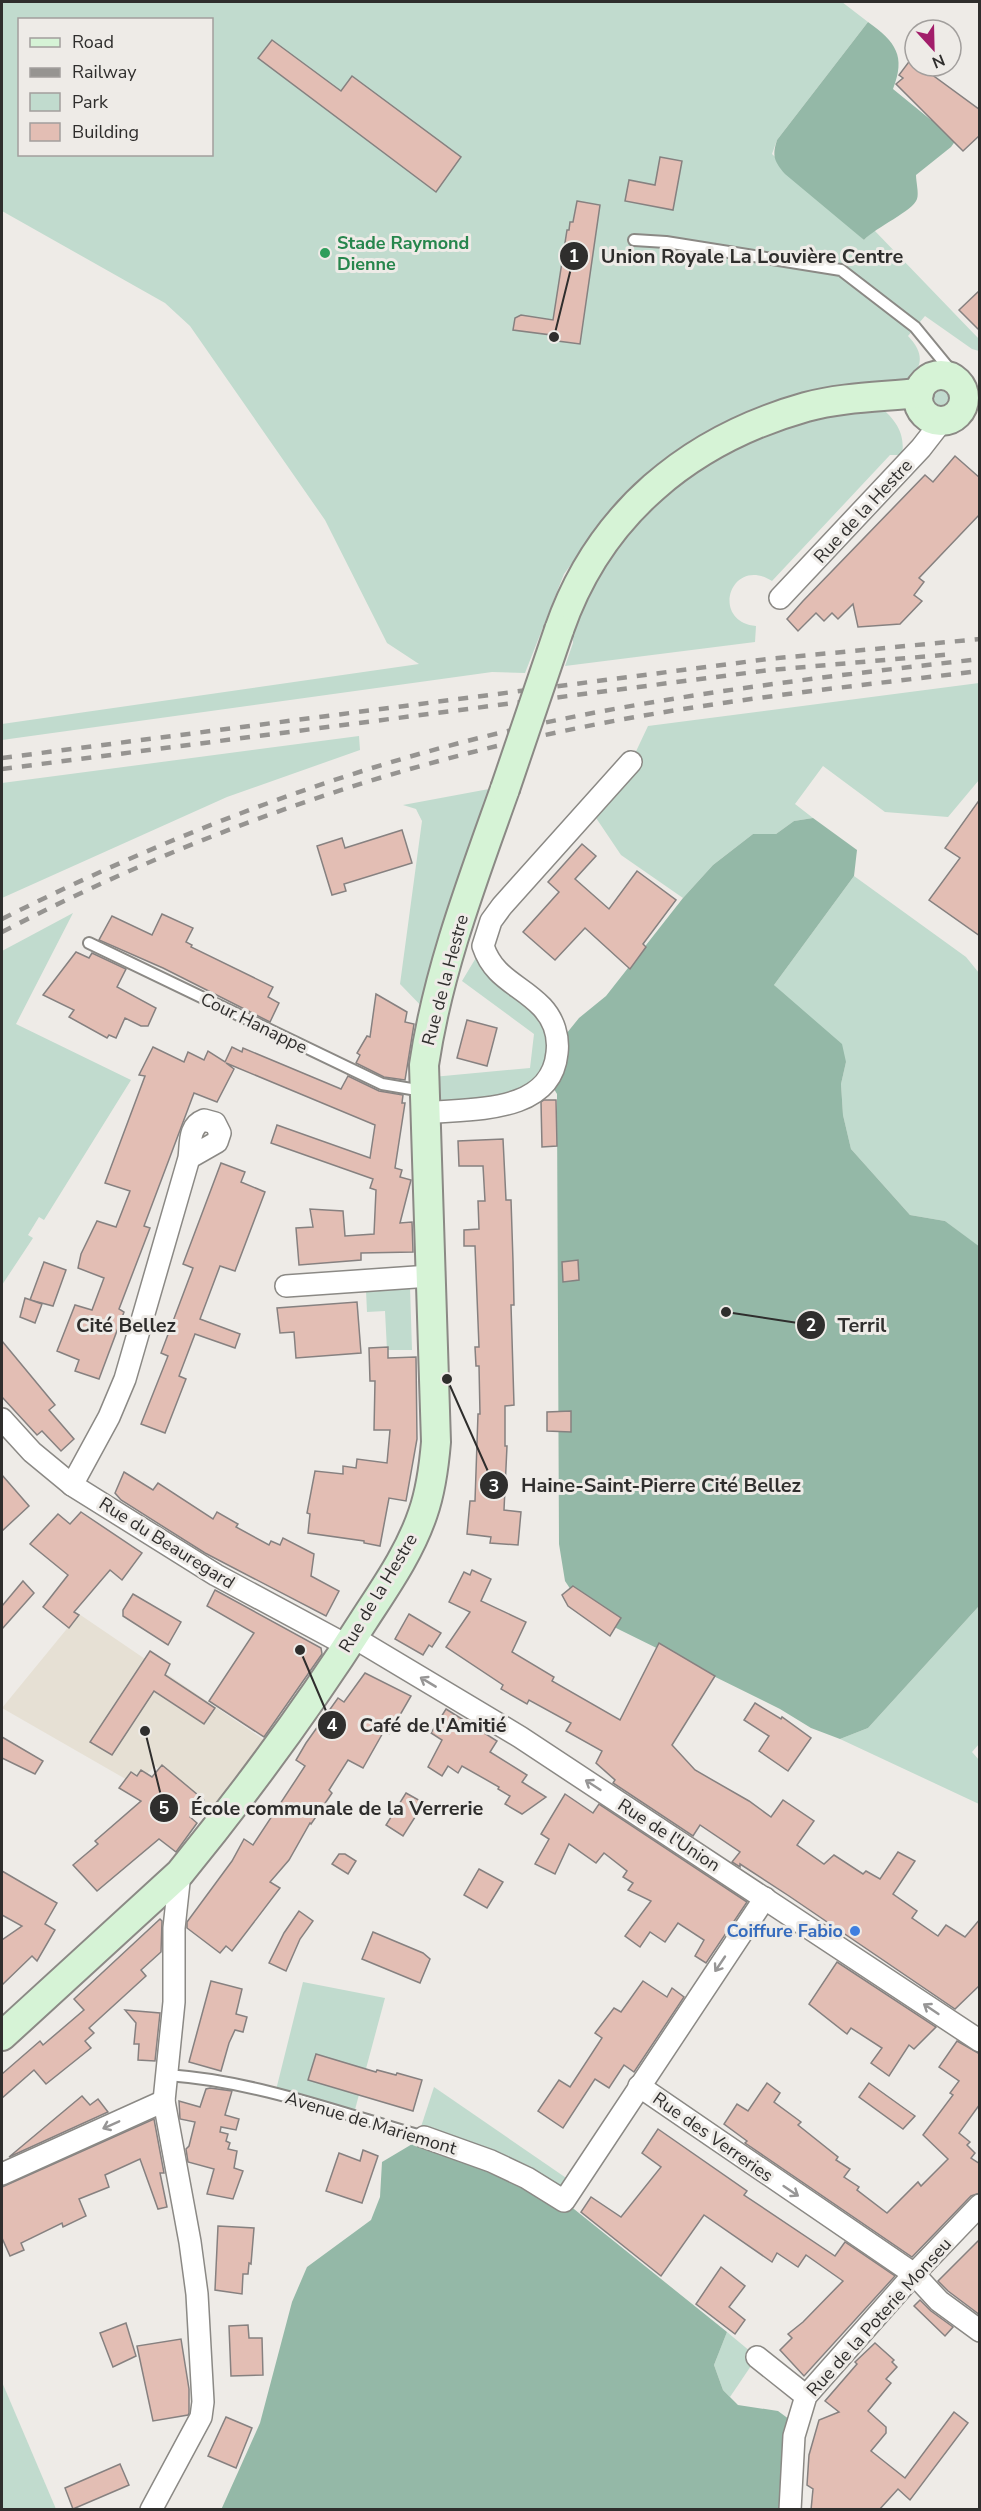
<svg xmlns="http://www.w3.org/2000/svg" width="981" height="2511" font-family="'Nunito Sans',sans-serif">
<rect width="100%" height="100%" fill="#eeebe7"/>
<!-- built -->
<path fill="#e6e0d4" d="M79 1614 276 1748 224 1818 155 1766 136 1785 2 1708Z"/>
<!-- green -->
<g fill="#c1dbce" fill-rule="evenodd">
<path d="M2 2H842L868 22 777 140 772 154 864 240 874 230 979 339V351L972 349 925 316 908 336C939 368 902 384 877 404 894 418 906 432 902 455H890L772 581C731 555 709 621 756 626L755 642 565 666 573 643 570 597 587 543 564 574 525 673 492 672 2 740V724L419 664 387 643 325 520 190 326 165 303 2 211ZM20 20H212V154H20Z"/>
<circle cx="942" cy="397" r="12"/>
<path d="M979 683V780L948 817 885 812 823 766 795 804 813 818 794 821 776 834H753L713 865 683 898 621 855 590 809 631 762 648 726Z"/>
<path d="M359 736 360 750 227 797 2 898V783Z"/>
<path d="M489 789 461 914 432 1017 400 984 422 821 416 809 403 805Z"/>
<path d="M854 876 966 957 979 973V1247L945 1221 910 1215 851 1149 843 1115 841 1084 846 1062 774 985Z"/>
<path d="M73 913 16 1024 131 1080 44 1220 39 1217 28 1235 33 1238 2 1285V951Z"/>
<path d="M483 946 556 1031 540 1089 424 1113 422 1078 530 1068 534 1034 462 981Z"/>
<path d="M410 1287 412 1350H387L385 1311 367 1312 366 1290Z"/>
<path d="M979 1606V1744L972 1752 979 1760V1804L840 1739 868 1728Z"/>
<path d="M303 1982 385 1998 353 2117 275 2094Z"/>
<path d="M434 2087 575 2184 564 2201 418 2136Z"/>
<path d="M727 2332 757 2357 730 2397 723 2390 714 2365Z"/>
<path d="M2 2382 56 2509H2Z"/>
</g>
<!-- forest -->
<g fill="#94b8a7">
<path d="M868 22C896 42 906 56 893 89L931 120 939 117 961 133 951 147 916 175C916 182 919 193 917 199 913 211 876 227 864 240L785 174C774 161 772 156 777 140Z"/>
<path d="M813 818 857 850 854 876 774 985 842 1044 846 1062 841 1084 843 1115 851 1149 910 1215 945 1221 980 1247 979 1606 868 1728 840 1739 811 1728 780 1709 614 1627 583 1608 565 1581 559 1544 557 1111V1094L548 1079 558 1044 579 1018 606 996 683 898 713 865 753 834H776L794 821Z"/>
<path d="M424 2137 564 2201 727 2332 714 2365 723 2390 738 2405 778 2411 797 2425 790 2509 221 2510 260 2423 292 2302 307 2267 371 2220 380 2197 382 2162Z"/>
</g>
<!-- building -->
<g fill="#e3beb4" stroke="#868180" stroke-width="1.5">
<path d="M272 40 341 91 352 76 461 157 436 192 258 58Z"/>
<path d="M911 59 915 62V66H920L980 110V135L963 151 896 84 903 78 899 75Z"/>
<path d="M660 157 682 161 673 210 625 201 629 180 655 185Z"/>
<path d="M577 201 600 205 580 344 550 340 551 335 513 330 515 318 521 315 553 320 567 230H569L570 222H573Z"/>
<path d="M980 290V331L959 310Z"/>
<path d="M955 456 980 478V514L919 578 924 582 914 595 922 601 900 624 858 627 853 604 838 619 832 613 824 621 816 613 798 631 787 619 803 601 925 475 933 482Z"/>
<path d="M980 799V936L929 900 960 858 945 848Z"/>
<path d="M402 830 412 863 344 884 346 891 332 895 317 846 342 838 345 848Z"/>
<path d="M582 844 596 856 575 879 609 909 637 871 676 900 643 944 646 947 630 969 585 928 555 960 523 932 559 892 548 882Z"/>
<path d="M162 914 193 928 186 942 192 945 191 947 273 987 268 997 279 1003 270 1022 163 968 99 940 112 916 152 935Z"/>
<path d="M76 952 89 958 92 953 126 969 117 987 156 1008 148 1026H141L125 1018 116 1038 109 1035 107 1038 69 1017 74 1010 43 995Z"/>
<path d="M376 994 407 1012 405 1022 414 1024 405 1080 384 1077 356 1063 360 1055 357 1053 367 1036 370 1037Z"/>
<path d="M467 1020 497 1028 487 1066 457 1058Z"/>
<path d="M153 1047 184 1062 188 1052 204 1060 208 1051 225 1062 232 1047 242 1052 243 1048 341 1089 348 1076 379 1091 403 1095 402 1103H405L395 1168 402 1170 400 1177 411 1180 400 1223 412 1222 413 1252 361 1253V1260L299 1265 296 1228 313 1227 310 1209 343 1211 345 1236 374 1234 376 1190 370 1188 373 1179 271 1143 277 1125 370 1158 375 1125 226 1063 234 1069 217 1102 194 1093 144 1226 150 1228 119 1309 124 1312 99 1379 75 1371 79 1360 57 1351 75 1305 92 1310 104 1278 78 1268 81 1254 97 1221 116 1227 130 1191 105 1183 145 1076 139 1075Z"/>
<path d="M544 1100H556L557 1146 542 1147 541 1102Z"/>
<path d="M503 1139 506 1200H511L513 1261 514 1305H511L514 1405 505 1406V1446H507L504 1510 521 1512 518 1545 490 1543 491 1537 467 1534 470 1501H475L478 1414H480L479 1366H476L475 1347H479L475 1246H464V1230L479 1229 478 1201H485L483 1166H459L458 1141Z"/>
<path d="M221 1163 245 1172 241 1182 265 1192 235 1271 220 1266 200 1319 240 1334 235 1348 195 1334 179 1376 186 1379 165 1433 141 1424 168 1356 161 1353 193 1268 183 1264Z"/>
<path d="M578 1260 579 1280 563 1282 562 1262Z"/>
<path d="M44 1262 66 1270 53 1306 30 1300Z"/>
<path d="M25 1298 42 1304 35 1323 20 1317Z"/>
<path d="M357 1302 361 1353 296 1358 294 1332 280 1333 277 1308Z"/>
<path d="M2 1341 55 1405 49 1410 74 1439 61 1451 42 1431 37 1435 2 1397Z"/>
<path d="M388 1347V1358L416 1357 417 1439 406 1501 389 1498 380 1546 364 1543V1541L308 1533 310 1514 307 1513 315 1471 343 1474V1466L356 1468 357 1459 387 1463 390 1430H374L375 1381H370L369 1348Z"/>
<path d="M571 1411V1432L547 1431V1412Z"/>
<path d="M124 1472 153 1490 158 1483 213 1519 217 1512 238 1524 236 1527 269 1545 271 1541 280 1545 283 1538 314 1554 311 1576 339 1591 326 1616 205 1553 121 1500 115 1493Z"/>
<path d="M2 1475 29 1506 2 1531Z"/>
<path d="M81 1512 142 1553 122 1580 110 1570 74 1612 79 1615 69 1628 43 1607 68 1575 30 1544 58 1514 70 1524Z"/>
<path d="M472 1570 491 1579 481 1601 526 1622 512 1652 554 1677 552 1681 620 1720 659 1643 715 1676 672 1745 695 1770 749 1801 771 1817 783 1800 814 1821 797 1845 824 1864 834 1855 863 1874 866 1871 880 1879 898 1852 915 1861 893 1894 917 1911 912 1918 938 1936 946 1925 965 1937 980 1919V1985L955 2009 789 1896 740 1864V1867L732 1862 740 1852 700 1825 693 1836 613 1783 615 1780 596 1763 602 1751 566 1731 571 1723 529 1700 527 1704 501 1689 503 1685 446 1647 470 1612 449 1602 464 1572 470 1575Z"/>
<path d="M23 1581 34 1593 2 1629V1606Z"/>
<path d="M573 1586 621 1618 610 1636 568 1606 562 1595Z"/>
<path d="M215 1590 321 1648 322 1654 264 1737 209 1701 254 1633 207 1606Z"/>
<path d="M133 1594 181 1622 168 1645 123 1616V1610Z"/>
<path d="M409 1614 441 1633 432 1647 429 1645 423 1655 395 1639Z"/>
<path d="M150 1651 170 1664 165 1675 215 1708 204 1724 154 1691 112 1755 90 1742Z"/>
<path d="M365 1673 411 1696 389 1734 384 1731 363 1768 348 1760 329 1790 332 1793 311 1824 310 1823 289 1860 270 1882 280 1888 232 1951 226 1946 220 1953 187 1928V1922L232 1861 244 1839 253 1845 305 1766 296 1760 306 1743 338 1698 344 1702Z"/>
<path d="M755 1703 781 1719 782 1717 811 1738 788 1771 759 1751 769 1736 744 1720Z"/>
<path d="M446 1709 497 1741 490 1752 527 1775 522 1782 546 1797 522 1814 505 1804 510 1796 498 1789 499 1787 462 1766 458 1773 448 1766 442 1776 428 1767 442 1740 431 1733Z"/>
<path d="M2 1737 43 1761 35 1774 2 1758Z"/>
<path d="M162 1765 204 1800 190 1817 197 1823 176 1852 159 1839 97 1891 73 1865 98 1844 95 1841 141 1801 119 1788 131 1772 137 1776 141 1770 152 1777Z"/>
<path d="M406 1793 424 1803 403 1836 386 1825Z"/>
<path d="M565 1794 593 1813 599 1804 747 1902 706 1963 695 1956 704 1940 678 1923 665 1942 650 1932 640 1947 625 1936 651 1901 628 1890 633 1883 623 1877 627 1871 604 1853 596 1863 569 1844 555 1874 535 1864 549 1839 541 1834Z"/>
<path d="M339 1854H345L356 1861 348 1874 332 1864Z"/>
<path d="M479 1869 503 1882 487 1908 464 1895Z"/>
<path d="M2 1871 57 1903 45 1924 55 1930 37 1961 32 1956 2 1985V1940L22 1926 2 1915Z"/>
<path d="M299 1911 313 1921 300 1939 286 1971 269 1963 284 1933Z"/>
<path d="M160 1919 162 1921 161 1952 141 1970 146 1976 89 2028 94 2033 85 2041 91 2048 46 2084 34 2070 2 2098V2074L40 2041 43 2045 84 2010 74 1999Z"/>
<path d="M373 1932 423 1953 430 1959 420 1983 362 1959Z"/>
<path d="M837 1962 936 2027 914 2049 909 2045 889 2076 871 2063 882 2048 851 2028 847 2034 809 2004Z"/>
<path d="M211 1981 242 1989 236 2014 247 2017 243 2032 235 2030 229 2043 221 2071 189 2062Z"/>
<path d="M643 1981 667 1997 672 1988 684 1997 634 2072 624 2065 609 2088 595 2079 563 2128 538 2111 559 2080 570 2087 602 2038 595 2033 614 2008 621 2012Z"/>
<path d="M125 2010 160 2013 155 2061 138 2060 139 2044H134L136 2023Z"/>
<path d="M957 2041 980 2054V2104L959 2133 970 2142 967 2145 975 2153 971 2158 980 2164V2193L971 2196 912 2257 745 2143 747 2141 724 2124 737 2104 748 2111 767 2083 780 2093 774 2102 801 2122 798 2125 838 2157 836 2160 850 2169 844 2177 859 2187 857 2190 887 2213 918 2182 921 2186 948 2159 923 2135 953 2095 950 2093 959 2081 939 2067Z"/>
<path d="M316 2054 376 2072 377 2070 396 2075 397 2073 422 2080 413 2111 308 2080Z"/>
<path d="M869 2083 915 2116 903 2129 859 2097Z"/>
<path d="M210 2088 232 2091 225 2115 239 2119 236 2130 221 2127 220 2132 228 2134 226 2141 230 2143 228 2149 237 2151 234 2168 243 2171 233 2199 207 2194 214 2169 188 2162 186 2149 189 2146 195 2122 180 2119 179 2101 200 2107 206 2089Z"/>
<path d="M82 2096 90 2105 98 2099 108 2112 9 2157Z"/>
<path d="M154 2119 164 2173H160L167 2207 158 2209 140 2159 105 2175 109 2187 79 2199 86 2216 63 2227 62 2223 21 2243 24 2250 10 2256 2 2238V2187Z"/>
<path d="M658 2129 747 2191 744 2195 835 2256 845 2242 895 2276 804 2376 780 2350 792 2338 788 2334 803 2322 843 2281 806 2255 798 2267 777 2253 772 2262 704 2215 661 2276 581 2212 591 2197 621 2217 661 2167 642 2153Z"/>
<path d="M363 2150 378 2156 362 2203 326 2191 339 2153 360 2161Z"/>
<path d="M218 2226 254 2228 251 2264 249 2263 248 2274H243L242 2294 215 2290Z"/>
<path d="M980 2239V2315L948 2291 938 2281Z"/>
<path d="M721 2267 745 2286 729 2307 745 2320 735 2334 696 2304Z"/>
<path d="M920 2300 931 2311 953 2327 945 2336 914 2306Z"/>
<path d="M126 2323 136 2356 113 2367 100 2333Z"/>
<path d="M248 2325 249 2338H262L263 2375 231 2376 229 2326Z"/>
<path d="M181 2339 189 2389V2413L188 2415 153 2421 137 2346Z"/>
<path d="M875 2343 894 2360 892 2362 897 2367 886 2379 891 2383 868 2411 886 2427V2433L871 2451 905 2478 954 2412 968 2423 910 2500 898 2489 879 2510H811L813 2489 807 2485 809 2455 819 2420 839 2412 825 2401 857 2364 855 2362Z"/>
<path d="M226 2417 252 2428 236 2468 208 2456Z"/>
<path d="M120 2464 129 2485 73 2509 65 2488Z"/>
</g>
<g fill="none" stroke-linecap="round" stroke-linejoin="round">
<defs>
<g id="lane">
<path d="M634 240 666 242 841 270 915 327 947 366 943 375"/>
<path d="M89 943 382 1084 423 1091"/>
<path d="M168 2075C255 2081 340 2113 424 2137"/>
</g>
<g id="street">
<path d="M780 598 921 448 942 421"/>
<path d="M424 1113C470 1108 551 1115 557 1053 559 1037 554 1020 542 1007 520 984 494 979 483 946L491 921 502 906 631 762"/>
<path d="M286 1286 430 1276"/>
<path d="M2 1419 32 1452 72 1485 216 1575 348 1646"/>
<path d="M72 1485 109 1417 125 1379 189 1158C191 1144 188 1126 204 1120L215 1123 220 1133 217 1142 189 1158"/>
<path d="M353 1637 520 1737 980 2041"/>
<path d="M639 2086 914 2274 939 2301 980 2331"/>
<path d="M424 2137 491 2161 527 2178 564 2201 765 1898"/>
<path d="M2 2174 164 2101"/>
<path d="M757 2357 806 2396"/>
<path d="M151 2510 201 2417 203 2402 197 2294 190 2242 164 2101 174 2002V1928L180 1873"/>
<path d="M790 2510 794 2436 806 2396 914 2274 980 2205"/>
</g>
<g id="secondary">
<circle cx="941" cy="398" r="23"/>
<path d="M559 630C599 514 689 440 806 407 842 397 882 397 919 393"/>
<path d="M2 2036 180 1873C245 1793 308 1708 364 1620 386 1586 410 1552 423 1513 431 1490 434 1466 436 1442L424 1065C438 970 473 879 505 789"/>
</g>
</defs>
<!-- lane casing -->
<use href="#lane" stroke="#8b8985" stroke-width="14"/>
<!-- street casing -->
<use href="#street" stroke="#8b8985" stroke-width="24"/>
<!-- secondary casing -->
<use href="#secondary" stroke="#8b8985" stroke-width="32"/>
<!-- lane -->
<use href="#lane" stroke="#fff" stroke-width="10"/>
<!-- street -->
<use href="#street" stroke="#fff" stroke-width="21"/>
<!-- secondary -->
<use href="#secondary" stroke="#d6f3d6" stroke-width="28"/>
<!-- rail -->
<g stroke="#969491" stroke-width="4.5" stroke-dasharray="10 10" stroke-linecap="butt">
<path d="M2 758 768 659 980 639"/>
<path d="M2 769 770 670 954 654"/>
<path d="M2 919C171 834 348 766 534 725 681 693 830 676 980 659"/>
<path d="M2 932C178 841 364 773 559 732 698 702 839 688 980 671"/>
</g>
<defs>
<path id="secondary-bridge" d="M505 789 559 630"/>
</defs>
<!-- secondary-bridge casing -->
<use href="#secondary-bridge" stroke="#8b8985" stroke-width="32" stroke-linecap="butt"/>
<!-- secondary-bridge -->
<use href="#secondary-bridge" stroke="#d6f3d6" stroke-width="28"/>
</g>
<!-- one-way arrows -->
<defs><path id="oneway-shaft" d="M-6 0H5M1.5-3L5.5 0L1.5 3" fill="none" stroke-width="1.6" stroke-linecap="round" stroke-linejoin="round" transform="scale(1.5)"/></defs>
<g stroke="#979696">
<use href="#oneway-shaft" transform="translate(428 1682) rotate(-149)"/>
<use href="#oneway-shaft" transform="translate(593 1785) rotate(-147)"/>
<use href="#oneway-shaft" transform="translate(720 1964) rotate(124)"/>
<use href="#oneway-shaft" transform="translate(931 2009) rotate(-146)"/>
<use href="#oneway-shaft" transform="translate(111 2125) rotate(156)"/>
<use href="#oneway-shaft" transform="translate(791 2191) rotate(34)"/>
</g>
<!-- markers -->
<circle fill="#2e9e5b" stroke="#eeebe7" stroke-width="2" cx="325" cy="253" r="6"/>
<circle fill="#3f7fe0" stroke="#eeebe7" stroke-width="2" cx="855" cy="1931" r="6"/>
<g text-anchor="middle" stroke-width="6" stroke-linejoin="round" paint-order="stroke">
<!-- leisure labels -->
<g font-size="18" font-weight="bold" fill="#27864d" stroke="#eeebe7" text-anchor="start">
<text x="337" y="249">Stade Raymond<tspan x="337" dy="21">Dienne</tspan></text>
</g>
<!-- street labels -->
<g font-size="18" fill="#2f2e2d" stroke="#eeebe7">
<text transform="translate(863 511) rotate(-47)" y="6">Rue de la Hestre</text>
<text transform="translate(445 980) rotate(-75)" y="6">Rue de la Hestre</text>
<text transform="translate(254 1023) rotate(26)" y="6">Cour Hanappe</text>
<text transform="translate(167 1543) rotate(32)" y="6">Rue du Beauregard</text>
<text transform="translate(378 1593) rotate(-59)" y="6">Rue de la Hestre</text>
<text transform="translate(669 1835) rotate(33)" y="6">Rue de l'Union</text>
<text transform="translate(371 2123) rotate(17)" y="6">Avenue de Mariemont</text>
<text transform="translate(713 2137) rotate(35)" y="6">Rue des Verreries</text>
<text transform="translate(879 2317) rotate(-48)" y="6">Rue de la Poterie Monseu</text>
</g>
<!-- shop labels -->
<g font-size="18" font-weight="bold" fill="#366cbe" stroke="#eeebe7" text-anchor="end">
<text x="843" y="1937">Coiffure Fabio</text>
</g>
<!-- neighbourhood labels -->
<g font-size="20" font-weight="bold" fill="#2f2e2d" stroke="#eeebe7">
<text x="126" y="1332">Cité Bellez</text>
</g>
</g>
<!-- callouts -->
<path fill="none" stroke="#2f2e2d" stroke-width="2" d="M554 337L574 256M726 1312L811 1325M447 1379L494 1485M300 1650L332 1725M145 1731L164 1808"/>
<g fill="#2f2e2d" stroke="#eeebe7" stroke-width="2">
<circle cx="554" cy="337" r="6"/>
<circle cx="726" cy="1312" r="6"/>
<circle cx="447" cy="1379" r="6"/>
<circle cx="300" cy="1650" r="6"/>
<circle cx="145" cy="1731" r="6"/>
<circle cx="574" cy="256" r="15"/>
<circle cx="811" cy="1325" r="15"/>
<circle cx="494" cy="1485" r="15"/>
<circle cx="332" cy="1725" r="15"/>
<circle cx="164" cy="1808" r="15"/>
</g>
<g font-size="18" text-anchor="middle" font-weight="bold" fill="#fff">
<text x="574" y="262">1</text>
<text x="811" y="1331">2</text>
<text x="494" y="1492">3</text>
<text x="332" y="1731">4</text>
<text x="164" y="1814">5</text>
</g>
<g font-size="20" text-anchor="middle" font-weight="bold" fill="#2f2e2d" stroke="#eeebe7" stroke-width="6" stroke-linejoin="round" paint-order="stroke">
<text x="752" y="263">Union Royale La Louvière Centre</text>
<text x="862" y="1332">Terril</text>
<text x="661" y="1492">Haine-Saint-Pierre Cité Bellez</text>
<text x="433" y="1732">Café de l'Amitié</text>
<text x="337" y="1815">École communale de la Verrerie</text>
</g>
<!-- border -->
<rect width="981" height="2511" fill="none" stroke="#2f2e2d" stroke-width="6"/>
<!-- legend -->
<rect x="18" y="18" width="195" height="138" fill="#eeebe7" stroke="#a29f9d" stroke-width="1.5"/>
<rect x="30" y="38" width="30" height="9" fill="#d6f3d6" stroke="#a29f9d" stroke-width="1.5"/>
<text x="72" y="48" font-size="18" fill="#2f2e2d">Road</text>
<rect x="30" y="68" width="30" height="9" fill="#969491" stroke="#a29f9d" stroke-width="1.5"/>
<text x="72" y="78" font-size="18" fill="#2f2e2d">Railway</text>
<rect x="30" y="93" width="30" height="18" fill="#c1dbce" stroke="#a29f9d" stroke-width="1.5"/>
<text x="72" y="108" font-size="18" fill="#2f2e2d">Park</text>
<rect x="30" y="123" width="30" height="18" fill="#e3beb4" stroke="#a29f9d" stroke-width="1.5"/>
<text x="72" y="138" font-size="18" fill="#2f2e2d">Building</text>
<!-- north arrow -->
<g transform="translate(933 48) rotate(158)"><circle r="28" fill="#eeebe7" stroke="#a29f9d" stroke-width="1.5"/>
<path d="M0-4.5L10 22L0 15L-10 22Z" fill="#a21d6a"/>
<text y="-9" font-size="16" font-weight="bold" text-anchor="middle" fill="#2f2e2d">N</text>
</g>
</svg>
